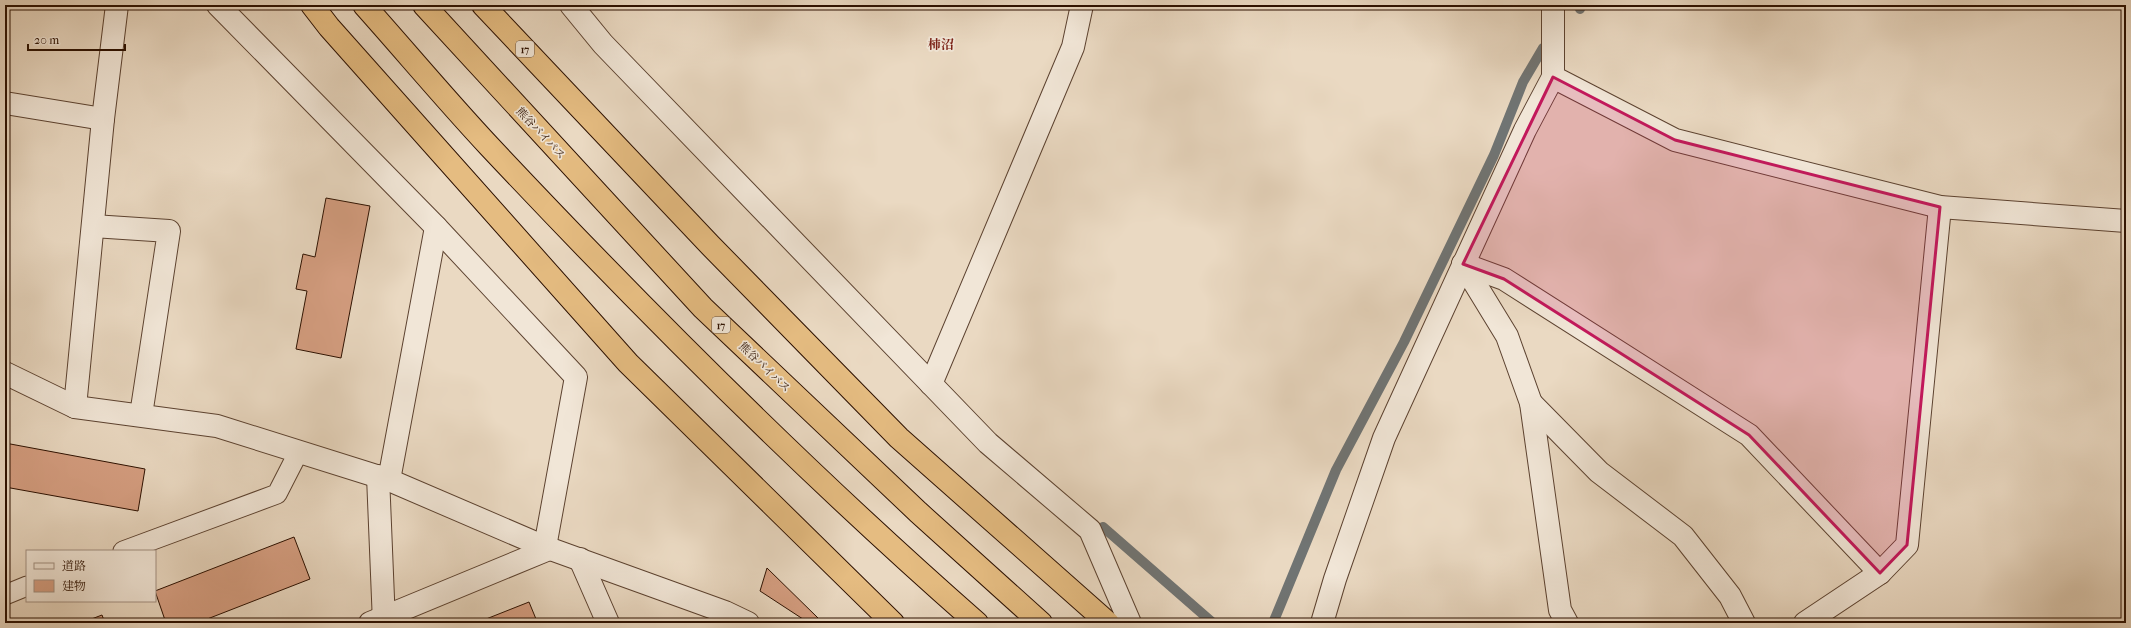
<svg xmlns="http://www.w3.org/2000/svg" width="2131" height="628" font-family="'IM FELL French Canon','Noto Serif JP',serif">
<rect width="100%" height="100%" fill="#ead9c2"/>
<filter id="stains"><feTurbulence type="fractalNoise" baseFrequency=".005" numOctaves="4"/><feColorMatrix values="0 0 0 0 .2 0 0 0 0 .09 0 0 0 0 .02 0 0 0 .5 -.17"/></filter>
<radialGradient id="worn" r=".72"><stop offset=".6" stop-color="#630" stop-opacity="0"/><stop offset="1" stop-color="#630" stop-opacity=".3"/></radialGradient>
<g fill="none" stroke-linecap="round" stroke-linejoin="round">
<!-- stream -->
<g stroke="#707473" stroke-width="10">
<path d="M1580 9 1581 5"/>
<path d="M1103 527 1213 623"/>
<path d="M1273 623 1336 470 1404 342 1494 155 1523 82 1543 48"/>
</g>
</g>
<!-- building -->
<g fill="#d69f82" stroke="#2c1000">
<path d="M326 198 370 206 341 358 296 349 307 291 296 289 303 254 315 257Z"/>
<path d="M5 443 145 469 138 511 5 487Z"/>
<path d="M294 537 310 579 197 623H166L155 591Z"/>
<path d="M767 568 818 618 814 623H809L760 591Z"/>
<path d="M529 602 536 619 528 621 529 623H476Z"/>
<path d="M102 615 105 623H81Z"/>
</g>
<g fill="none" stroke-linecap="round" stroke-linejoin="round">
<defs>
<g id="lane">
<path d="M123 551 277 494 299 451"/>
<path d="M5 595 27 586"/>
</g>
<g id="street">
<path d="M218 5 436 227 576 377 545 547"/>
<path d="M571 5 603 44 988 443 1090 530 1130 623"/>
<path d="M1553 77 1675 140 1940 207 2126 221"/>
<path d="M5 103 103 119"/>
<path d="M93 226 169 231 141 415"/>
<path d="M1463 264 1504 279 1749 435 1880 573"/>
<path d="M1463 264 1507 336 1531 403 1560 610 1567 623"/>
<path d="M5 373 75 407 217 426 389 480 545 547 725 612 748 623"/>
<path d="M931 384 1073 47 1082 5"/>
<path d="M1531 403 1599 472 1683 536 1730 596 1744 623"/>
<path d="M75 407 103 119 117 5"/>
<path d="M378 476 384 623"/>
<path d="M389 480 436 227"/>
<path d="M580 559 608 623"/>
<path d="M370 623 549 549"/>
<path d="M1322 623 1335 579 1384 438 1525 130 1553 77V5"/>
<path d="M1805 623 1880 573 1907 545 1940 207"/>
</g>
<g id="highway">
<path d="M312 5 329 27 628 363 893 623"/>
<path d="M364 5C406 52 446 100 489 146 645 312 806 473 977 623"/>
<path d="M424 5 703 308 918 512 1041 623"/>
<path d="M483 5 710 245 899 438 1108 623"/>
</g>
</defs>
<!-- lane casing -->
<use href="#lane" stroke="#5c4230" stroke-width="21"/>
<!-- street casing -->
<use href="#street" stroke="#5c4230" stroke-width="24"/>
<!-- highway casing -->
<use href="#highway" stroke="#2c1000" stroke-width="24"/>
<!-- lane -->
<use href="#lane" stroke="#f1e6d7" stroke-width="19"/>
<!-- street -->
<use href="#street" stroke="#f1e6d7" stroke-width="22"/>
<!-- highway -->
<use href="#highway" stroke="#e5bc81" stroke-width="22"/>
</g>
<!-- marked area -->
<path fill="#c2185b" fill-opacity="0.2" stroke="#c2185b" stroke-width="3" stroke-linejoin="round" d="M1553 77 1675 140 1940 207 1907 545 1880 573 1749 435 1504 279 1463 264Z"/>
<g text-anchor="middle" stroke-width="3.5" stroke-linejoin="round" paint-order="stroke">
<!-- shield labels -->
<g fill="#f1e6d7" stroke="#675040" stroke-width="1">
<rect x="516" y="41" width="18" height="16" rx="3"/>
<rect x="712" y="317" width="18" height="16" rx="3"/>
</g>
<g font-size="10" font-weight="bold" fill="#2c1000">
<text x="525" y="53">17</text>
<text x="721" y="329">17</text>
</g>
<!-- street labels -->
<g font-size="11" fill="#2c1000" stroke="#f1e6d7">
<text transform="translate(541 133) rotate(47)" y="4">熊谷バイパス</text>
<text transform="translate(765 367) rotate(44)" y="4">熊谷バイパス</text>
</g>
<!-- quarter labels -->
<g font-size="13" font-weight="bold" fill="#7a1f14" stroke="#f1e6d7">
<text x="941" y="49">柿沼</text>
</g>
</g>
<!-- margin -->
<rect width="2131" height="628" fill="none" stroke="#ead9c2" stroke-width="20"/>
<rect x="6" y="6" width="2119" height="616" fill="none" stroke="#2c1000" stroke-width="2"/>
<rect x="10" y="10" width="2111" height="608" fill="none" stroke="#2c1000"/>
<!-- legend -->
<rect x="26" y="550" width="130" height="52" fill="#f1e6d7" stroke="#a29081"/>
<rect x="34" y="563" width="20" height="6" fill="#f1e6d7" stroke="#a29081"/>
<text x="62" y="570" font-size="12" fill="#2c1000">道路</text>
<rect x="34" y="580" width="20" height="12" fill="#d69f82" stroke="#a29081"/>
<text x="62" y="590" font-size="12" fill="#2c1000">建物</text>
<!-- scale -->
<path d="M28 44v6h97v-6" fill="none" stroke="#2c1000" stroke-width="2"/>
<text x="34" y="44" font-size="12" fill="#2c1000" stroke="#f1e6d7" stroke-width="3" paint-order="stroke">20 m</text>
<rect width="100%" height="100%" filter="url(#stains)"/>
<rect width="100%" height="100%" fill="url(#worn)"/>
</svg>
